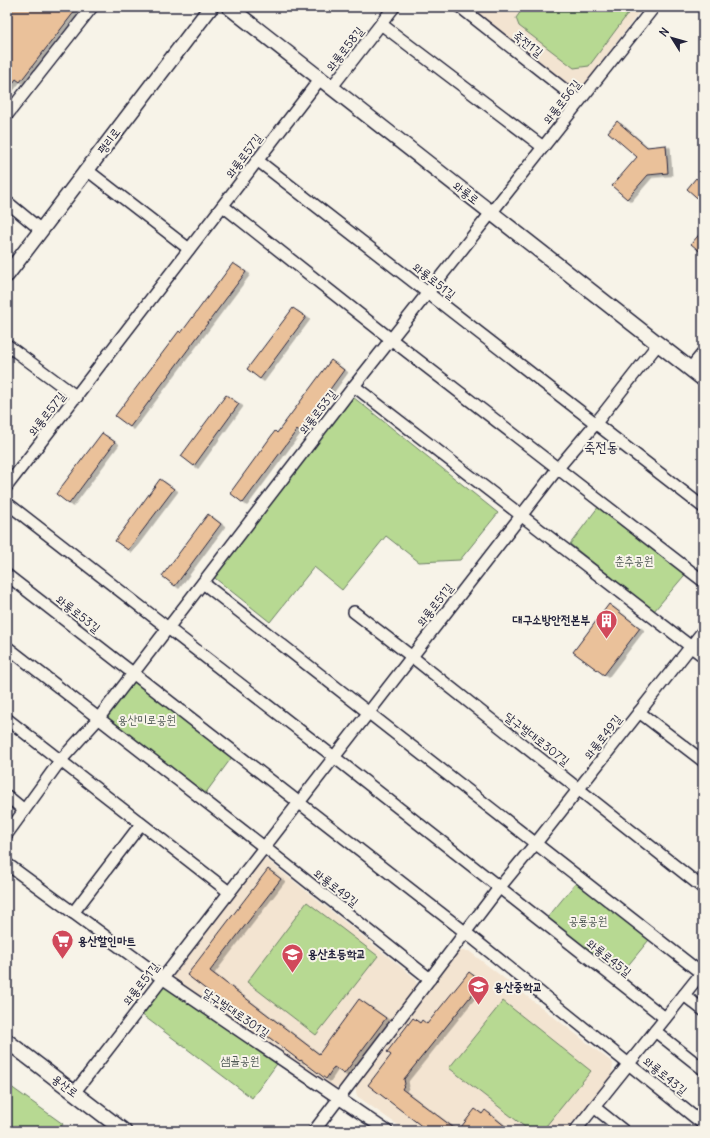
<svg xmlns="http://www.w3.org/2000/svg" width="710" height="1138" font-family="Delius,'Poor Story',sans-serif">
<defs>
<filter id="shadow"><feDropShadow dx="4" dy="2.5" stdDeviation="0" flood-color="#0004"/></filter>
</defs>
<rect width="100%" height="100%" fill="#f7f3e8"/>
<filter id="ink" filterUnits="userSpaceOnUse"><feTurbulence type="fractalNoise" baseFrequency=".025" numOctaves="2"/><feDisplacementMap in="SourceGraphic" scale="8" xChannelSelector="R" yChannelSelector="G"/><feConvolveMatrix kernelMatrix="1 2 1 2 8 2 1 2 1" color-interpolation-filters="sRGB"/></filter>
<g filter="url(#ink)">
<!-- built -->
<g fill="#f3e4d1">
<path d="M466 7H643L584 86 563 84Z"/>
<path d="M266 859 415 978 418 988 342 1086 330 1088 174 980 173 971 257 862Z"/>
<path d="M458 951H469L613 1063 612 1075 566 1131H406L357 1096 355 1087Z"/>
</g>
<!-- green -->
<g fill="#b7d992" stroke="#6c7e66">
<path d="M524 7H633L589 66 574 68 519 26 516 18Z"/>
<path d="M353 397 498 513 460 560 419 562 386 536 342 590 314 567 270 622 211 575Z"/>
<path d="M602 502 689 570 654 611 570 544Z"/>
<path d="M136 676 235 753 202 798 101 720Z"/>
<path d="M580 878 653 935 616 980 543 923Z"/>
<path d="M307 902 378 956 316 1035 247 982Z"/>
<path d="M163 981 279 1061 252 1098 137 1011Z"/>
<path d="M503 1001 591 1071 542 1131H530L449 1068Z"/>
<path d="M7 1084 63 1124 58 1131H7Z"/>
</g>
<!-- building -->
<g fill="#eac19a" stroke="#22223b" filter="url(#shadow)">
<path d="M7 7H78L20 82 16 79 7 91Z"/>
<path d="M617 121 647 147 666 145 668 173 648 175 627 199 612 186 637 157 608 132Z"/>
<path d="M696 178 703 184V203L687 189Z"/>
<path d="M703 230V254L691 244Z"/>
<path d="M233 263 246 272 130 427 115 416 179 331 181 333Z"/>
<path d="M293 308 306 317 260 379 247 369Z"/>
<path d="M331 360 344 370 299 432 297 430 243 503 230 493 275 431 277 433Z"/>
<path d="M226 395 239 404 194 466 181 456Z"/>
<path d="M102 433 115 442 69 504 56 494Z"/>
<path d="M160 479 174 489 128 550 115 541Z"/>
<path d="M208 514 221 524 175 586 162 576Z"/>
<path d="M609 604 640 628 604 675 573 652Z"/>
<path d="M268 869 281 879 210 971 319 1054 359 999 386 1018 344 1074 334 1067 326 1079 301 1060 300 1061 187 975Z"/>
<path d="M469 972 482 982 404 1079 405 1084 402 1089 458 1131 475 1109 482 1114 485 1110 511 1131H428L368 1085 391 1055 387 1052 413 1018 420 1023 422 1020 427 1024Z"/>
</g>
<g fill="none" stroke-linecap="round" stroke-linejoin="round">
<defs>
<g id="minor">
<path d="M460 7 579 101"/>
<path d="M381 24 543 147"/>
<path d="M331 88 394 7"/>
<path d="M7 115 92 7"/>
<path d="M257 160 703 507"/>
<path d="M87 170 189 249"/>
<path d="M7 202 41 230"/>
<path d="M223 206 392 340 703 581"/>
<path d="M7 345 77 397"/>
<path d="M690 369 703 353"/>
<path d="M354 386 703 656"/>
<path d="M7 486 320 79"/>
<path d="M7 503 334 757 665 1018"/>
<path d="M7 575 465 932 703 1124"/>
<path d="M203 583 701 973"/>
<path d="M354 612 411 656 703 888"/>
<path d="M7 647 264 847 430 979"/>
<path d="M639 712 703 761"/>
<path d="M7 719 229 892"/>
<path d="M7 796 24 810"/>
<path d="M7 834 60 761 98 719 354 386 654 7"/>
<path d="M7 864 162 978 387 1131"/>
<path d="M73 913 141 824"/>
<path d="M684 995 703 1010"/>
<path d="M655 1031 703 1069"/>
<path d="M74 1093 558 468 596 423 658 344"/>
<path d="M594 1107 624 1131"/>
<path d="M314 1131 499 888 536 843 703 631"/>
<path d="M575 1131 703 971"/>
</g>
<g id="major">
<path d="M229 7 703 379"/>
<path d="M7 275 211 7"/>
<path d="M7 1041 124 1131"/>
</g>
</defs>
<!-- minor casing -->
<use href="#minor" stroke="#22223b" stroke-width="14"/>
<!-- major casing -->
<use href="#major" stroke="#22223b" stroke-width="17"/>
<!-- minor -->
<use href="#minor" stroke="#f7f3e8" stroke-width="11"/>
<!-- major -->
<use href="#major" stroke="#f7f3e8" stroke-width="14"/>
</g>
</g>
<!-- icons -->
<defs>
<symbol id="building-pin" viewBox="-11 -11 22 30"><path d="M0 17L-7.5 6A9.5 9.5 0 1 1 7.5 6Z" fill="#d1495b" stroke="#f7f3e8"/><path d="M-4-6H4V6H1V3H-1V6H-4ZM-2.5-4.3h1.7v1.8h-1.7ZM.8-4.3h1.7v1.8H.8ZM-2.5-1h1.7V.8h-1.7ZM.8-1h1.7V.8H.8Z" fill="#fff"/></symbol>
<symbol id="supermarket-pin" viewBox="-11 -11 22 30"><path d="M0 17L-7.5 6A9.5 9.5 0 1 1 7.5 6Z" fill="#d1495b" stroke="#f7f3e8"/><path d="M-6-5.5h2.5l.6 2H6L4.5 2H-2.5L-4.4-4H-6ZM-1.5 3.2a1.3 1.3 0 1 0 .1 0ZM3 3.2a1.3 1.3 0 1 0 .1 0Z" fill="#fff"/></symbol>
<symbol id="school-pin" viewBox="-11 -11 22 30"><path d="M0 17L-7.5 6A9.5 9.5 0 1 1 7.5 6Z" fill="#d1495b" stroke="#f7f3e8"/><path d="M0-5L7-2L0 1L-7-2ZM-4 1L0 2.5L4 1V4Q0 6-4 4Z" fill="#fff"/></symbol>
</defs>
<g fill-rule="evenodd">
<use href="#building-pin" x="594" y="608" width="25" height="34"/>
<use href="#supermarket-pin" x="50" y="928" width="25" height="34"/>
<use href="#school-pin" x="280" y="942" width="25" height="34"/>
<use href="#school-pin" x="466" y="974" width="25" height="34"/>
</g>
<g text-anchor="middle" stroke-width="4" stroke-linejoin="round" paint-order="stroke">
<!-- street labels -->
<g font-size="12" fill="#22223b" stroke="#f7f3e8">
<text transform="translate(528 44) rotate(38)" y="4">죽전1길</text>
<text transform="translate(345 49) rotate(-52)" y="4">와룡로58길</text>
<text transform="translate(562 102) rotate(-52)" y="4">와룡로56길</text>
<text transform="translate(109 141) rotate(-53)" y="4">평리로</text>
<text transform="translate(244 156) rotate(-53)" y="4">와룡로57길</text>
<text transform="translate(466 193) rotate(38)" y="4">와룡로</text>
<text transform="translate(434 281) rotate(38)" y="4">와룡로51길</text>
<text transform="translate(318 412) rotate(-52)" y="4">와룡로53길</text>
<text transform="translate(47 414) rotate(-52)" y="4">와룡로57길</text>
<text transform="translate(435 605) rotate(-52)" y="4">와룡로51길</text>
<text transform="translate(78 614) rotate(38)" y="4">와룡로53길</text>
<text transform="translate(603 737) rotate(-52)" y="4">와룡로49길</text>
<text transform="translate(537 739) rotate(38)" y="4">달구벌대로307길</text>
<text transform="translate(336 888) rotate(38)" y="4">와룡로49길</text>
<text transform="translate(609 958) rotate(38)" y="4">와룡로45길</text>
<text transform="translate(141 984) rotate(-52)" y="4">와룡로51길</text>
<text transform="translate(236 1013) rotate(34)" y="4">달구벌대로301길</text>
<text transform="translate(665 1076) rotate(39)" y="4">와룡로43길</text>
<text transform="translate(65 1086) rotate(37)" y="4">용산로</text>
</g>
<!-- park labels -->
<g font-size="12" fill="#4f5955" stroke="#f7f3e8">
<text x="634" y="565">춘추공원</text>
<text x="147" y="724">용산미로공원</text>
<text x="588" y="925">공룡공원</text>
<text x="240" y="1065">샘골공원</text>
</g>
<!-- poi labels -->
<g font-size="12" font-weight="bold" fill="#22223b" stroke="#f7f3e8" text-anchor="start">
<text x="590" y="624" text-anchor="end">대구소방안전본부</text>
<text x="78" y="945">용산할인마트</text>
<text x="308" y="958">용산초등학교</text>
<text x="494" y="991">용산중학교</text>
</g>
<!-- quarter labels -->
<g font-size="14" fill="#22223b" stroke="#f7f3e8">
<text x="601" y="452">죽전동</text>
</g>
</g>
<!-- margin -->
<rect width="710" height="1138" fill="none" stroke="#f7f3e8" stroke-width="24"/>
<rect x="12" y="12" width="686" height="1114" fill="none" stroke="#22223b" stroke-width="1.5" filter="url(#ink)"/>
<!-- north arrow -->
<g transform="translate(672 38) rotate(307)" stroke="#f7f3e8" stroke-width="3" paint-order="stroke">
<path d="M0-3L7 15L0 10L-7 15Z" fill="#22223b"/>
<text y="-6" font-size="11" font-weight="bold" text-anchor="middle" fill="#22223b">N</text>
</g>
</svg>
